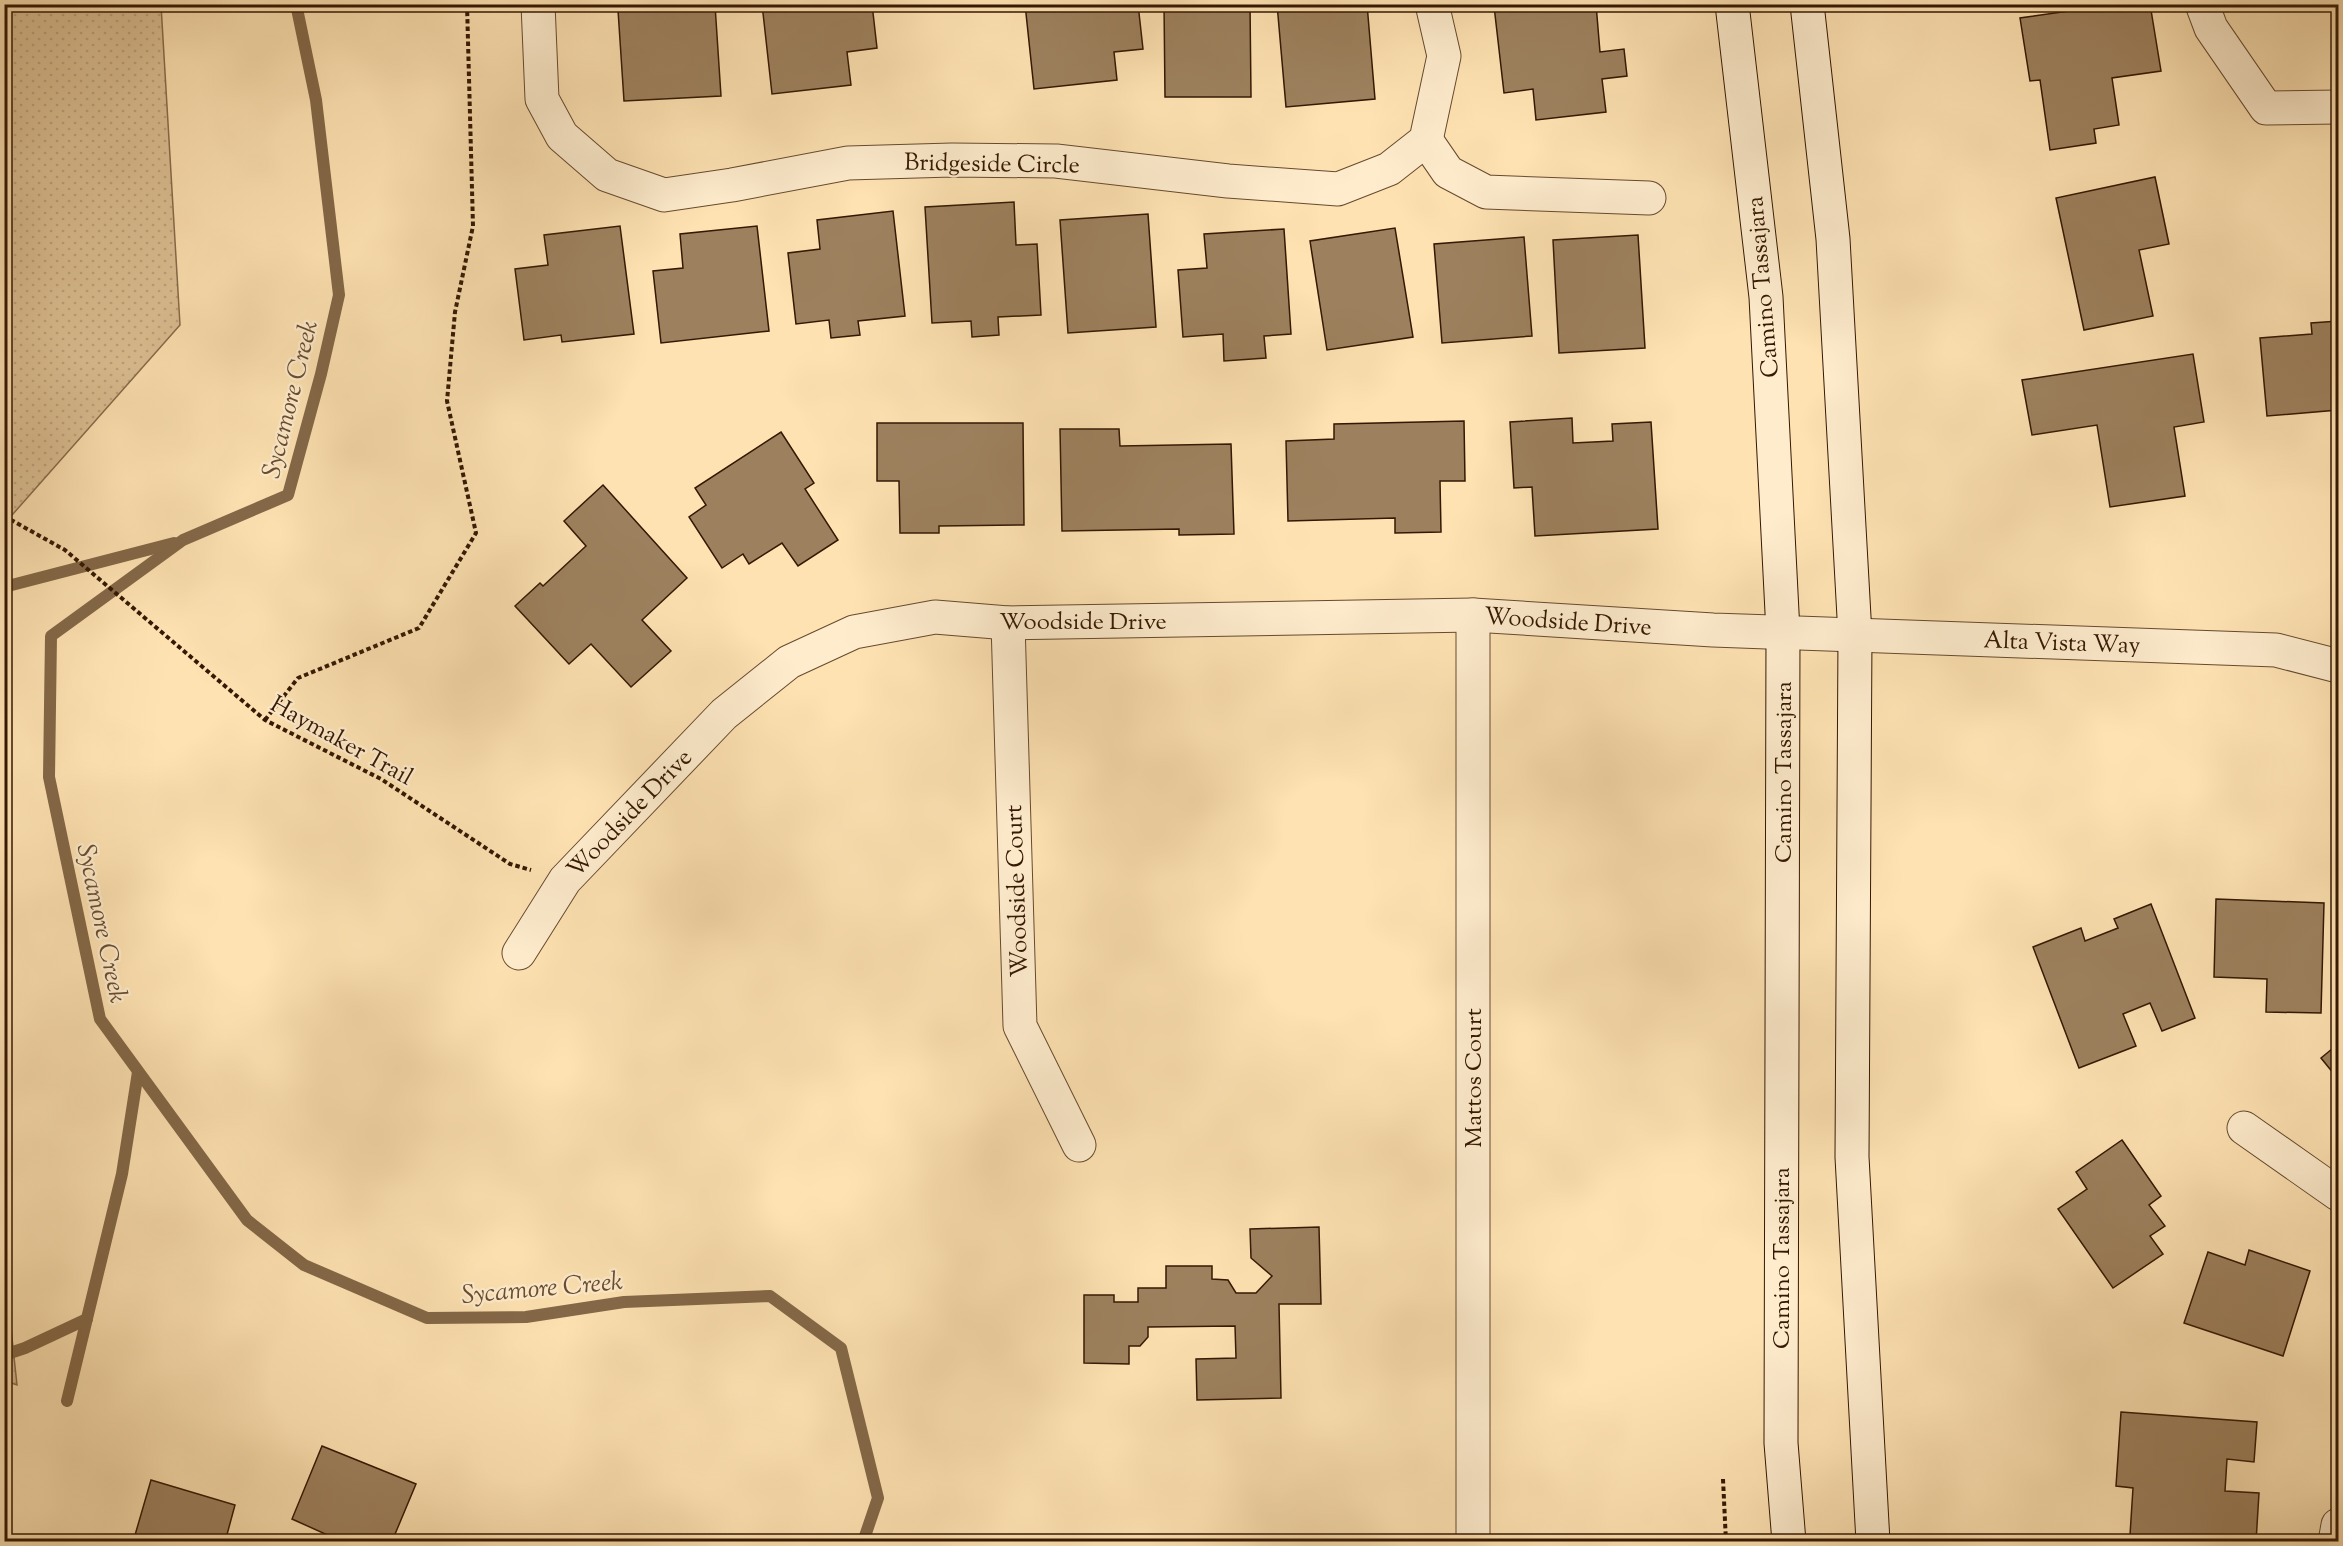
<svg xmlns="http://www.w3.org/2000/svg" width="2343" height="1546" font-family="'Sorts Mill Goudy',serif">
<defs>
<pattern id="grass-dots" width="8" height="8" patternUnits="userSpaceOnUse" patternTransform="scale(1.5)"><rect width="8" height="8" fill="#dcc094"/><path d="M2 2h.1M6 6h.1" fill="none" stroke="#bda47e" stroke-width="1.8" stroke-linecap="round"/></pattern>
</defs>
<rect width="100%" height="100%" fill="#fee2b2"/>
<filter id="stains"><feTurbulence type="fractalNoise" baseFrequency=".00333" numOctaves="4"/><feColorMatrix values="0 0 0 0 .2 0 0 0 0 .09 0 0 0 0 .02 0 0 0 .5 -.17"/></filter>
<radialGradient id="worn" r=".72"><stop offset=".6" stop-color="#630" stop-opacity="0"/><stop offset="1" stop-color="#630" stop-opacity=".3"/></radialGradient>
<!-- grass -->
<g fill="url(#grass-dots)" stroke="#886c4c" stroke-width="1.5">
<path d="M5 4 161 5 180 325 5 523Z"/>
<path d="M4 1273H5L17 1385 5 1381Z"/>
</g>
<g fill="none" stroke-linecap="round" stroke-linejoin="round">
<!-- stream -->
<g stroke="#846848" stroke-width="12">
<path d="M296 4 316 100 339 295 321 374 288 495 183 540 51 636 49 777 100 1019 247 1220 304 1265 427 1318 526 1317 624 1302 770 1296 841 1348 878 1498 863 1542"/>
<path d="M4 587 174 543"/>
<path d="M4 1355 25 1348 87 1319"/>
<path d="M67 1401 122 1174 138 1072"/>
</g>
</g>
<!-- building -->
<g fill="#9d815e" stroke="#341803" stroke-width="1.5">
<path d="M762 4H872L877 48 847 52 851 85 772 94Z"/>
<path d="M1025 4H1138L1143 49 1114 52 1117 80 1034 89Z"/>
<path d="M1164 4H1250L1251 97H1165Z"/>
<path d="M1277 4H1367L1375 99 1286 107Z"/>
<path d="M1510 4H1596L1600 52 1624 49 1627 76 1602 79 1606 112 1536 120 1533 89 1504 93 1494 6Z"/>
<path d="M2118 4H2150L2161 71 2112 78 2119 125 2094 129 2096 143 2050 150 2040 80 2030 81 2020 18Z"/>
<path d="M715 5 721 96 624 101 618 10Z"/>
<path d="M2155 177 2169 244 2139 250 2153 316 2084 330 2056 198Z"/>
<path d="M1014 202 1016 245 1037 244 1041 315 998 317 999 335 972 337 971 321 932 323 925 207Z"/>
<path d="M893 211 905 316 858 321 860 335 831 338 829 320 796 324 788 253 820 249 817 220Z"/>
<path d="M1148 214 1156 327 1068 333 1060 220Z"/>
<path d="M620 226 634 334 562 342 561 335 524 340 515 269 548 265 544 235Z"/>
<path d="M757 226 769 331 661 343 653 271 683 268 680 234Z"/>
<path d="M1395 228 1413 337 1327 350 1310 241Z"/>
<path d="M1284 229 1291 334 1264 336 1266 358 1224 361 1223 334 1183 337 1178 270 1207 268 1204 234Z"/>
<path d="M1638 235 1645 348 1559 353 1553 240Z"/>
<path d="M1524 237 1532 336 1442 343 1434 244Z"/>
<path d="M2338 321V410L2267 416 2260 338 2312 334 2311 323Z"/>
<path d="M2193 354 2204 422 2174 427 2185 496 2110 507 2097 425 2032 435 2022 380Z"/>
<path d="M1572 418 1573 443 1613 441 1612 424 1651 422 1658 529 1535 536 1532 487 1514 488 1510 422Z"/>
<path d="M1464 421 1465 481H1440L1441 532 1395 533V518L1288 521 1286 441 1334 439V424Z"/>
<path d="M877 423H1023L1024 525 939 526V533H900L899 481H877Z"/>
<path d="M1060 429H1119L1120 446 1231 444 1234 534 1179 535V529L1062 531Z"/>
<path d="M781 432 814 483 805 489 838 540 798 566 782 543 749 564 743 554 722 568 689 517 706 505 695 488Z"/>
<path d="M603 485 687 578 642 620 671 651 631 687 591 644 569 664 515 606 540 583 543 586 586 546 564 521Z"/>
<path d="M2216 899 2324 903 2321 1013 2266 1012 2267 979 2214 977Z"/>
<path d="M2151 904 2195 1018 2162 1031 2150 1003 2123 1014 2136 1046 2079 1068 2033 947 2081 928 2085 941 2118 928 2114 919Z"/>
<path d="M2338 1044V1079L2321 1058Z"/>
<path d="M2122 1140 2161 1196 2149 1205 2165 1226 2150 1236 2163 1254 2113 1288 2058 1209 2087 1189 2076 1172Z"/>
<path d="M1319 1227 1321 1304H1279L1281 1398 1197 1400 1196 1359 1236 1358 1235 1326 1148 1327V1337L1140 1346H1129V1364L1084 1363V1295H1114V1302H1138V1288H1166V1266H1212V1279L1228 1280 1236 1293H1256L1272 1276 1251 1258 1250 1229Z"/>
<path d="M2249 1250 2310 1271 2283 1356 2184 1323 2208 1252 2245 1265Z"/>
<path d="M2121 1412 2257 1422 2254 1462 2227 1459 2225 1491 2259 1493 2256 1542H2177V1539L2130 1535 2133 1488 2116 1486Z"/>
<path d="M322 1446 416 1484 393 1539 399 1542H343L292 1519Z"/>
<path d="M151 1480 235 1505 225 1542H133Z"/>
</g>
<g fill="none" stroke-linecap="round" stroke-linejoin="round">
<defs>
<g id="street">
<path d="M538 4 542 99 562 136 607 175 664 195 732 185 848 163 952 160 1056 161 1228 181 1338 189 1389 169 1426 140 1444 56 1432 4"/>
<path d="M2202 4 2211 28 2266 108 2338 107"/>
<path d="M1426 140 1448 172 1486 192 1649 198"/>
<path d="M1008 623 1020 1026 1079 1145"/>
<path d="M519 953 565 880 724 714 789 662 854 632 935 617 1008 623 1473 615 1713 630 2276 650 2338 666"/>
<path d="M2244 1128 2338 1194"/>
<path d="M1473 1542V615"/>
<path d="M2335 1542 2338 1525"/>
</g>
<g id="secondary">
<path d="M1732 4 1766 297 1783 632 1781 1443 1789 1542"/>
<path d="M1807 4 1833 239 1855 635 1852 1157 1873 1542"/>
</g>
</defs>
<!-- street casing -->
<use href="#street" stroke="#664a2f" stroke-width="35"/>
<!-- secondary casing -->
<use href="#secondary" stroke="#341803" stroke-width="35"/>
<!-- path -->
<g stroke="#341803" stroke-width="4" stroke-dasharray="4.5 3" stroke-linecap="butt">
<path d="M4 516 65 550 265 720 381 779 510 864 531 870"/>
<path d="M265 720 298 678 419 628 476 533 447 401 455 312 473 226 467 4"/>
<path d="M1723 1479 1726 1542"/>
</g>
<!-- street -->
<use href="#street" stroke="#feeccd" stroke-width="33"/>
<!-- secondary -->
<use href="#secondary" stroke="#feeccd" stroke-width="33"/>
</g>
<g text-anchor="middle" stroke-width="4.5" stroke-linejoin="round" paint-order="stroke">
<!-- street labels -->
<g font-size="24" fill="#341803" stroke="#feeccd">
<text transform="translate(992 163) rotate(1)" y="8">Bridgeside Circle</text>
<text transform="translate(1762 287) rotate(-95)" y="8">Camino Tassajara</text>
<text x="1083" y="629">Woodside Drive</text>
<text transform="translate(1568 621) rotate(4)" y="8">Woodside Drive</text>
<text transform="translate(2062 642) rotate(2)" y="8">Alta Vista Way</text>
<text transform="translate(342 740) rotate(29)" y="8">Haymaker Trail</text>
<text transform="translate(1783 772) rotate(-90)" y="8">Camino Tassajara</text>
<text transform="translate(629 813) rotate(-46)" y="8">Woodside Drive</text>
<text transform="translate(1016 891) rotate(-92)" y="8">Woodside Court</text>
<text transform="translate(1473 1078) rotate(-90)" y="8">Mattos Court</text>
<text transform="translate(1781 1258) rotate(-90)" y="8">Camino Tassajara</text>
</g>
<!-- water labels -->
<g font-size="26" font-style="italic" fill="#694d31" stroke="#feeccd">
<text transform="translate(289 399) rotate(-76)" y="9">Sycamore Creek</text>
<text transform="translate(103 923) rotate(78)" y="9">Sycamore Creek</text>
<text transform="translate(542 1287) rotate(-5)" y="9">Sycamore Creek</text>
</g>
</g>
<!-- margin -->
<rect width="2343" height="1546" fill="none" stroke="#fee2b2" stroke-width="24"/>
<rect x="6" y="6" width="2331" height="1534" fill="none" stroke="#341803" stroke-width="3"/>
<rect x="12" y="12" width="2319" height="1522" fill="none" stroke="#341803" stroke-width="1.5"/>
<rect width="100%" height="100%" filter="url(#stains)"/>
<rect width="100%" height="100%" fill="url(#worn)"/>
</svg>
